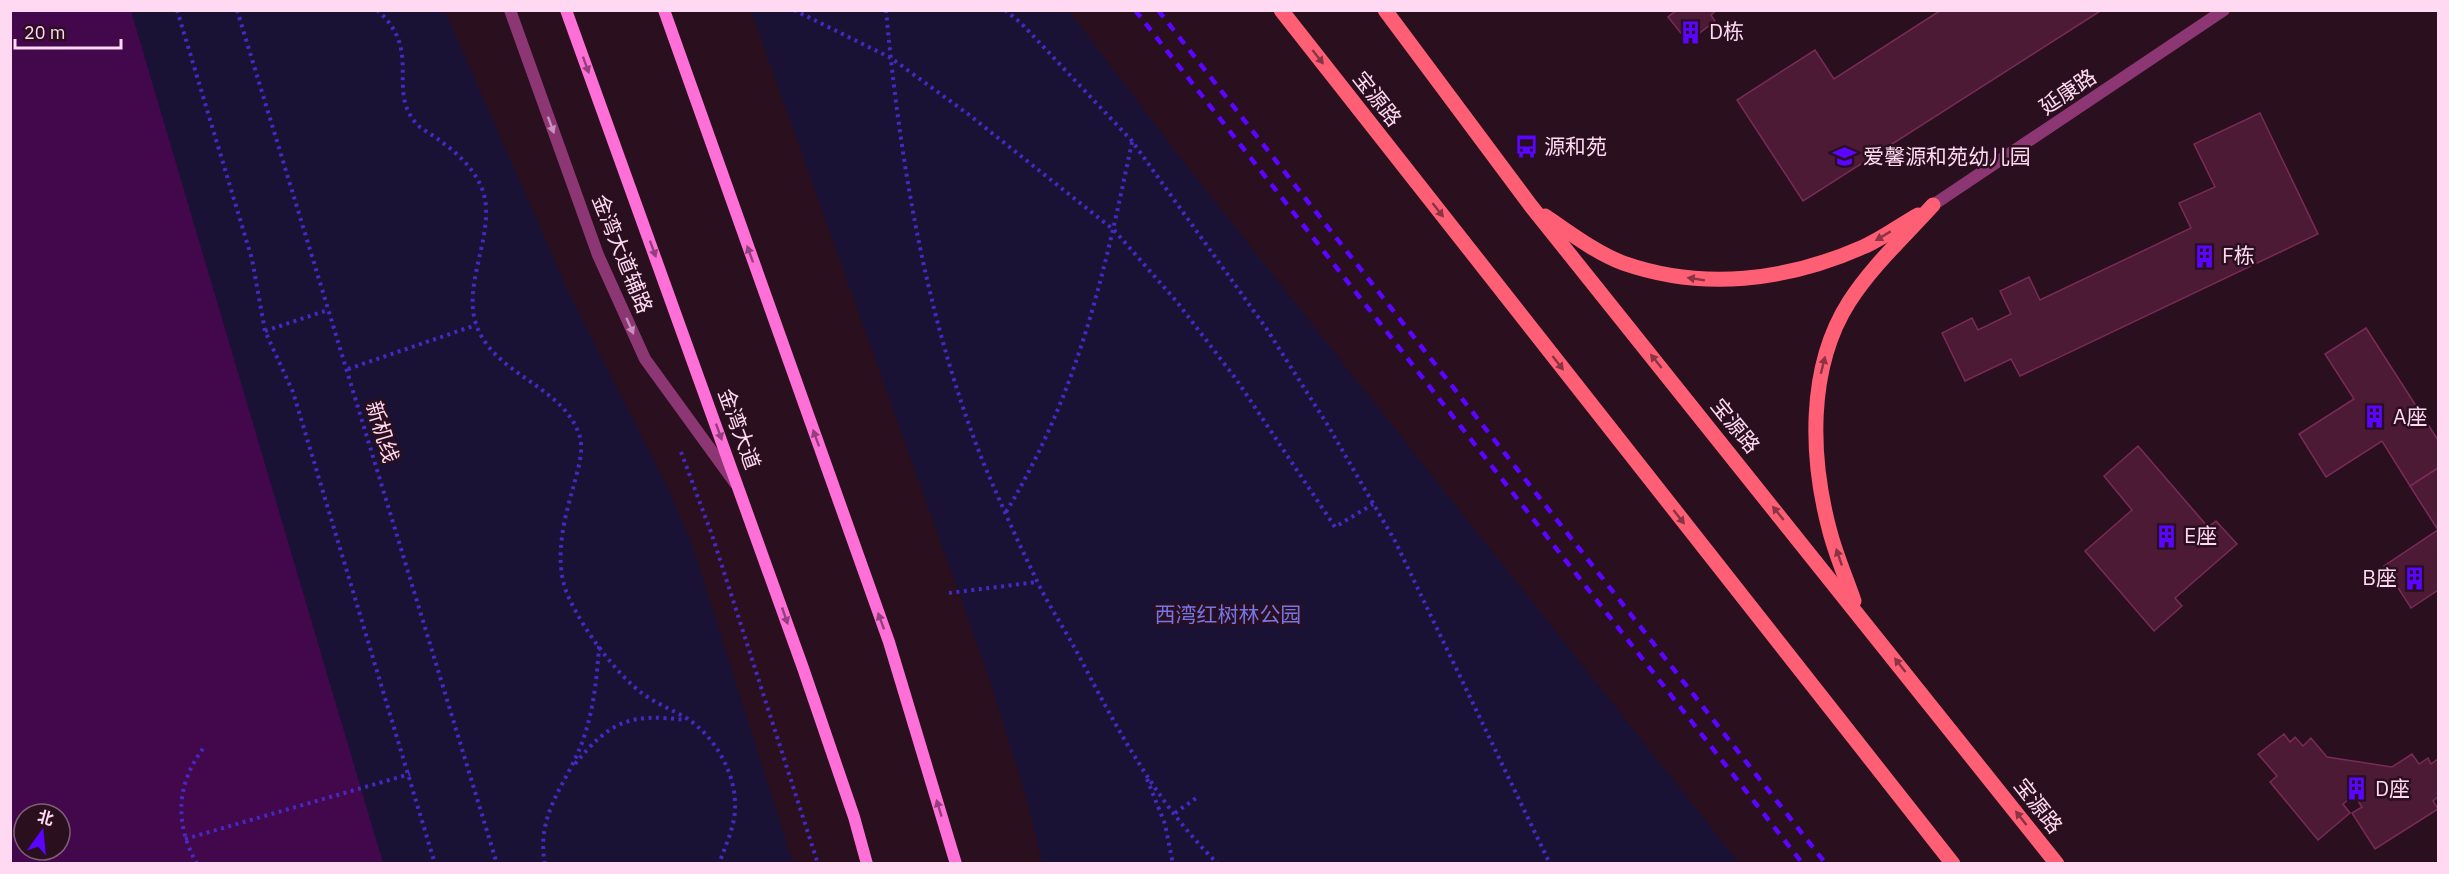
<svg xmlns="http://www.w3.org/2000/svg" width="2449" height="874" font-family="'IBM Plex Sans','Noto Sans SC',sans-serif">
<rect width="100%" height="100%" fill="#2a0f1f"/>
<!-- green -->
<g fill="#191235">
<path d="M10 11H445L570 295 668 488 692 544 793 863H238Z"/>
<path d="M751 11H1069L1179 156 1739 863H1042L1028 804 990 681Z"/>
</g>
<!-- water -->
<path fill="#43074b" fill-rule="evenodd" d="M10 11H131L383 863H11ZM24 814H60V850H24Z"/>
<!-- building -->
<g fill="#4d1a36" stroke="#7a2a57" stroke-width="1.5">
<path d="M1717 10 1711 15 1715 21 1688 42 1668 17 1677 10Z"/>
<path d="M1941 10H2102L1803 201 1737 100 1815 50 1834 79Z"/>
<path d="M2260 113 2318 234 2020 376 2011 359 1965 381 1942 333 1972 318 1978 330 2011 314 2000 291 2029 277 2040 300 2191 228 2179 203 2215 187 2194 144Z"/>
<path d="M2366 328 2438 440V468L2410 486 2382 441 2326 477 2299 434 2354 399 2325 354Z"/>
<path d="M2138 446 2208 527 2216 521 2237 544 2175 598 2182 606 2154 631 2085 551 2132 510 2104 476Z"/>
<path d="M2438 468V530L2410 486Z"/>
<path d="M2438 530V590L2411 608 2384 566Z"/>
<path d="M2284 734 2290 742 2295 737 2303 746 2311 738 2327 757 2392 767 2412 754 2419 764 2428 758 2431 764 2438 759V797L2433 801 2438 809 2375 849 2352 813 2362 807 2354 795 2343 804 2350 813 2318 840 2270 782 2277 776 2258 754Z"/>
</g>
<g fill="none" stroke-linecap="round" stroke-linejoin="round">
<!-- path -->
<g stroke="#4529c3" stroke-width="4" stroke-dasharray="3 4.5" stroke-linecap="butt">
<path d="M177 10 252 259 265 331 293 392 435 864"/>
<path d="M237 10 497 864"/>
<path d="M377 10C423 50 387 88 415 122 420 129 432 134 439 140 462 156 485 179 486 208 488 246 464 288 476 324 493 375 561 384 579 434 585 450 577 472 573 488 563 523 553 564 569 598 583 629 616 674 643 694 657 704 673 710 688 719 716 738 737 775 735 810 734 829 725 846 719 864"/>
<path d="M794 10 891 58 968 114 1114 230 1177 302 1236 379 1335 527 1373 504"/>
<path d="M886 10C900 163 926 318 983 462 1000 502 1018 542 1037 581 1049 606 1065 630 1078 654 1117 729 1157 804 1218 864"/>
<path d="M1005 10 1021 23 1132 141 1266 328 1327 424 1395 541 1550 864"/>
<path d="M265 331 328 310"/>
<path d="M348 369 476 325"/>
<path d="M681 452 712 535 818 864"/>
<path d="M1006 512C1078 393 1104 276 1132 142"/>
<path d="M949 593 1037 582"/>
<path d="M575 764C610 721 630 713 685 720"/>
<path d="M1147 779 1165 824 1173 864"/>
<path d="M1175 813 1199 796"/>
<path d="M185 839 410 774"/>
<path d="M197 864C174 823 176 783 205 746"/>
<path d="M545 864C535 811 569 783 584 737 594 707 597 677 599 646"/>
</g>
<!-- lane -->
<path stroke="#8c3774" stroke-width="12" d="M510 10 598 255 645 359 735 483"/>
<!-- street -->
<path stroke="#8c3774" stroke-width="12" d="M1933 205 2224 10"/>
<!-- secondary -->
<g stroke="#ff6fd8" stroke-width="12">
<path d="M566 10 803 668 854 817 867 864"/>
<path d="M664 10 889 642 956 864"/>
</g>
<!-- primary -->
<g stroke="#ff5f74" stroke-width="15">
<path d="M1281 10 1953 864"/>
<path d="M1385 10 1531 206 2057 864"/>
<path d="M1545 216C1569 232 1596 253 1623 263 1703 291 1786 281 1863 247 1882 239 1900 225 1918 215"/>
<path d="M1854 601C1846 578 1836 555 1830 532 1810 458 1807 368 1849 302 1872 266 1905 236 1933 205"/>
</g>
<!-- rail -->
<g stroke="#5b04ff" stroke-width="4.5" stroke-dasharray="9 8" stroke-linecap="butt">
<path d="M1135 10 1803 864"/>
<path d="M1158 10 1826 864"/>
</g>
</g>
<!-- one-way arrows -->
<defs><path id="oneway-solid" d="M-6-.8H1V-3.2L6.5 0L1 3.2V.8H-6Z" transform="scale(1.5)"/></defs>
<g fill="#8a3345">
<use href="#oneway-solid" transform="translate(1318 57) rotate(52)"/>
<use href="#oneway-solid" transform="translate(1438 210) rotate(52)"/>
<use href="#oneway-solid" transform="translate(1883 236) rotate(149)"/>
<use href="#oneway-solid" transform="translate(1696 279) rotate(-171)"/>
<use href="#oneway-solid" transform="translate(1656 361) rotate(-129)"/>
<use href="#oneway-solid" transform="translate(1558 363) rotate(52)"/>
<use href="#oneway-solid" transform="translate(1823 365) rotate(-76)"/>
<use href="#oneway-solid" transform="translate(1778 513) rotate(-129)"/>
<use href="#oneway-solid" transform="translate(1679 517) rotate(52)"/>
<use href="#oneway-solid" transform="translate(1839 557) rotate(-109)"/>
<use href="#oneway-solid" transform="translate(1900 665) rotate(-128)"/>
<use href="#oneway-solid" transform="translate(2021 818) rotate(-128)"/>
</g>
<g fill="#943f7c">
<use href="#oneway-solid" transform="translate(586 65) rotate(70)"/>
<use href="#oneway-solid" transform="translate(653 249) rotate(70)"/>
<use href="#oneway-solid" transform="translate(750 254) rotate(-110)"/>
<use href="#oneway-solid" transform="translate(719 432) rotate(70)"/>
<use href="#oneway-solid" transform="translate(816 438) rotate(-110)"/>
<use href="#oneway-solid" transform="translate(785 616) rotate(71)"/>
<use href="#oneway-solid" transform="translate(881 621) rotate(-110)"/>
<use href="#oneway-solid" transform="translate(939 808) rotate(-107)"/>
</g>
<g fill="#cb90b9">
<use href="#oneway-solid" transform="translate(551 125) rotate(70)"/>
<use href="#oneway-solid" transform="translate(630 326) rotate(66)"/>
</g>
<!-- icons -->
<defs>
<symbol id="building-bare" viewBox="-9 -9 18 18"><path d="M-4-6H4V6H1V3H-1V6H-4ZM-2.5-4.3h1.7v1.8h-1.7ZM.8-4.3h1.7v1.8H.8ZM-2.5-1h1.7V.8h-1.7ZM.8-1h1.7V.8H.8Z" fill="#5b04ff" stroke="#2a0f1f" stroke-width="2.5" paint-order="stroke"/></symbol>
<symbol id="bus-bare" viewBox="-9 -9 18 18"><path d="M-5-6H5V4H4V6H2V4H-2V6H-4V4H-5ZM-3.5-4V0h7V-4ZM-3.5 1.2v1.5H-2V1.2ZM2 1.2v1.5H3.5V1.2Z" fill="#5b04ff" stroke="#2a0f1f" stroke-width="2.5" paint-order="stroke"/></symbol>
<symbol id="school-bare" viewBox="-9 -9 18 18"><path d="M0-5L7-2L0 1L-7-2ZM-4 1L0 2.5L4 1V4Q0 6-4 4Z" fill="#5b04ff" stroke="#2a0f1f" stroke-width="2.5" paint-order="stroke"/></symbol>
</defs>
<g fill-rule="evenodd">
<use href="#building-bare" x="1674" y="16" width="33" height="33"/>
<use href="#bus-bare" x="1510" y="130" width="33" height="33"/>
<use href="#school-bare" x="1828" y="140" width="33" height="33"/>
<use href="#building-bare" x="2188" y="240" width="33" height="33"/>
<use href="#building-bare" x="2358" y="400" width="33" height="33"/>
<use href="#building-bare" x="2150" y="520" width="33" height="33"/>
<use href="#building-bare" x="2398" y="562" width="33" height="33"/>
<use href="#building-bare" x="2340" y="772" width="33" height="33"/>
</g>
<g text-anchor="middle" stroke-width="5" stroke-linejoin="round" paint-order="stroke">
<!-- poi labels -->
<g font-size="21" fill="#ffd8f1" stroke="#2a0f1f" text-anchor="start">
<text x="1709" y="39">D栋</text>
<text x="1544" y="154">源和苑</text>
<text x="1863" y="164">爱馨源和苑幼儿园</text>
<text x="2222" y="263">F栋</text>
<text x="2393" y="424">A座</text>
<text x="2184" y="543">E座</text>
<text x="2397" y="585" text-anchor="end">B座</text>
<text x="2375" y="796">D座</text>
</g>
<!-- street labels -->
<g font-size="21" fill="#ffd8f1" stroke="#2a0f1f">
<text transform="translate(2068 92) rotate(-34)" y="7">延康路</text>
<text transform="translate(1377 99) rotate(52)" y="7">宝源路</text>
<text transform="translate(622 254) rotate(68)" y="7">金湾大道辅路</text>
<text transform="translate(1735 426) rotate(51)" y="7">宝源路</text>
<text transform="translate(739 429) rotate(70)" y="7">金湾大道</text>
<text transform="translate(382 432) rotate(73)" y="7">新机线</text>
<text transform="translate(2038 806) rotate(52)" y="7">宝源路</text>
</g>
<!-- park labels -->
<g font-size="21" fill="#7475eb" stroke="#2a0f1f">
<text x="1228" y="622">西湾红树林公园</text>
</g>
</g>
<!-- border -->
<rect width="2449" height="874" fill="none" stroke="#ffd8f1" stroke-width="24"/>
<!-- north arrow -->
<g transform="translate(42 832) rotate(15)"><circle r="28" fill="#2a0f1f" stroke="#7f5f73" stroke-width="1.5"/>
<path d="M0-4.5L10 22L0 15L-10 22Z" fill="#5b04ff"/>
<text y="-9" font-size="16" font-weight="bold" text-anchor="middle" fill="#ffd8f1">北</text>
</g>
<!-- scale -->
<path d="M15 39v9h106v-9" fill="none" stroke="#ffd8f1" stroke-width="3"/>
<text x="24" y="39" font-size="18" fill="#ffd8f1" stroke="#2a0f1f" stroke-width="4.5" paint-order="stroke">20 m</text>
</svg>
